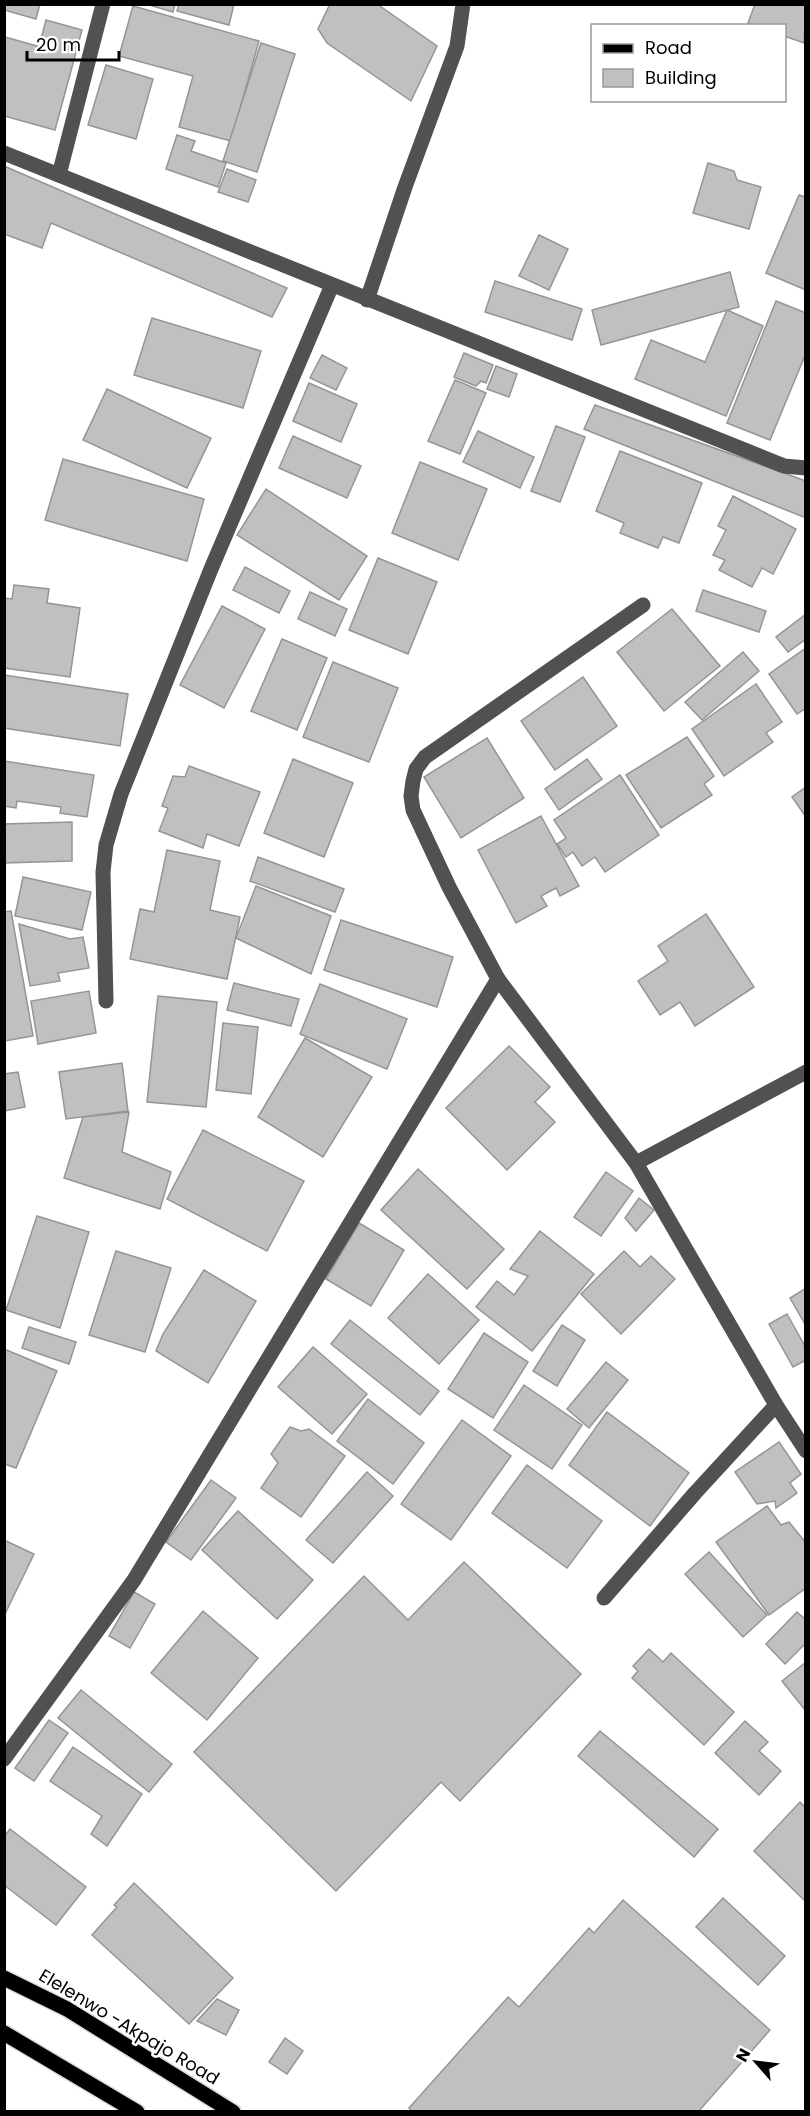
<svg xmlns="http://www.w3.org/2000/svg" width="810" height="2116" font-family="Poppins,sans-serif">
<rect width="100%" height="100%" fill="#fff"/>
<!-- building -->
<g fill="#c0c0c0" stroke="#959595" stroke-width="1.5">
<path d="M4 4H40L36 19 4 10Z"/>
<path d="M146 4H175L173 12Z"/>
<path d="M179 4H234L229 25 177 11Z"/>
<path d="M330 4H377L437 46 411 101 327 43 318 29Z"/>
<path d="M755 4H806L804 43 784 36V26H755L748 23Z"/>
<path d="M133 6 259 41 231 141 179 127 193 76 119 56Z"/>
<path d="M46 20 82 30 55 130 4 116 5 37 55 51 57 43 41 39Z"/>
<path d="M261 43 295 54 257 172 223 161Z"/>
<path d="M106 65 153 79 136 139 88 125Z"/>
<path d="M177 135 195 141 191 151 226 163 218 187 166 169Z"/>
<path d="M708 163 734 171 737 180 761 187 749 229 693 213Z"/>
<path d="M4 166 287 288 272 317 51 223 42 248 4 234Z"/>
<path d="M227 169 256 180 248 202 218 192Z"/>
<path d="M799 195 806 197V290L766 273Z"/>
<path d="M539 235 568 249 549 290 519 276Z"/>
<path d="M730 272 739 307 601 345 592 310Z"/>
<path d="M495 281 582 309 572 340 485 312Z"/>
<path d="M776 301 806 313V353L770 440 727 423Z"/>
<path d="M727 310 763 326 726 416 635 379 651 340 705 362Z"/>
<path d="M152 318 261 351 243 408 134 375Z"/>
<path d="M464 353 493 365 486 383 481 381 476 386 454 377Z"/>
<path d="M322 355 347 368 336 390 310 378Z"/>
<path d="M496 366 517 374 509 397 487 389Z"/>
<path d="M455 380 486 393 460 454 428 441Z"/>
<path d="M309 383 357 404 341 442 293 421Z"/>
<path d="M107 389 211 438 187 488 83 440Z"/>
<path d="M595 405 806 481V518L584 429Z"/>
<path d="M556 426 585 437 560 502 531 491Z"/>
<path d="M478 431 534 457 520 488 463 462Z"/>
<path d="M293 436 361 466 347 498 279 468Z"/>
<path d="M620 451 702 483 679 543 663 537 658 548 620 533 624 523 596 511Z"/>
<path d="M63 459 204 499 187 561 45 520Z"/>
<path d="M420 462 487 489 458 560 392 533Z"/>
<path d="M266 489 367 556 339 600 237 535Z"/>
<path d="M733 496 796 529 773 574 762 568 752 587 719 570 725 560 713 555 726 530 718 526Z"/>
<path d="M378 558 437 582 408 654 349 630Z"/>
<path d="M245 567 290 591 279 613 233 590Z"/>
<path d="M14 585 49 589 47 603 80 608 70 677 4 668V598L12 599Z"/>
<path d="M703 590 766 611 759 632 696 611Z"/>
<path d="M310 592 347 609 335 636 298 619Z"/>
<path d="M222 606 265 629 224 708 180 685Z"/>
<path d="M672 609 720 666 664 711 617 652Z"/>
<path d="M806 614V639L788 652 776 637Z"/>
<path d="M282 639 327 658 297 730 251 711Z"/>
<path d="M806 648V708L797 714 769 674Z"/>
<path d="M743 652 759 671 702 720 685 702Z"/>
<path d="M333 662 398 688 369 762 303 737Z"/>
<path d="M4 675 128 694 120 746 4 728Z"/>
<path d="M583 677 617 726 555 770 521 721Z"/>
<path d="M756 684 782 722 766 733 773 742 724 776 692 729Z"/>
<path d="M687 737 714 776 704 784 712 795 661 828 626 775Z"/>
<path d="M487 738 524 798 461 838 424 777Z"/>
<path d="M293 759 353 783 324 857 264 833Z"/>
<path d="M587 759 602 779 559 810 545 789Z"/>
<path d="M4 761 94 775 87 817 60 813 61 807 17 801 16 808 4 806Z"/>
<path d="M189 766 260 792 239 846 207 834 203 848 159 831 168 808 162 806 173 776 185 777Z"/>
<path d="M620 775 659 835 605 872 595 857 582 866 573 852 566 857 557 844 566 838 554 820Z"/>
<path d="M806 787V817L792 797Z"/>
<path d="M541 816 579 886 560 896 556 888 541 896 547 906 516 923 478 850Z"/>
<path d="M72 822V861L4 863V824Z"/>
<path d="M167 850 220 861 210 910 240 917 227 979 130 959 140 909 154 912Z"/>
<path d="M258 857 344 889 335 912 250 881Z"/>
<path d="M23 877 91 892 82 930 15 916Z"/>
<path d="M256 886 331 916 311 974 236 938Z"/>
<path d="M11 911 33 1036 4 1041V912Z"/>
<path d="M706 914 754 987 695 1026 680 1002 660 1015 638 981 668 961 658 946Z"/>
<path d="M341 920 453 957 437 1007 324 970Z"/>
<path d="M19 924 70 939 83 937 89 968 58 973 60 981 30 986Z"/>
<path d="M234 983 299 999 291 1026 227 1010Z"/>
<path d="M320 984 407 1019 387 1069 300 1034Z"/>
<path d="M89 991 96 1033 38 1044 31 1001Z"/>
<path d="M158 996 217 1002 206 1107 147 1102Z"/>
<path d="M223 1023 258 1027 251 1094 216 1090Z"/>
<path d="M305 1038 372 1077 323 1157 258 1117Z"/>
<path d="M509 1046 550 1087 535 1102 555 1122 507 1170 446 1108Z"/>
<path d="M122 1063 128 1111 66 1119 59 1072Z"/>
<path d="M18 1072 25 1107 4 1111V1074Z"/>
<path d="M129 1112 122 1152 171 1172 160 1209 64 1178 83 1117Z"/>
<path d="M203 1130 304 1181 267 1251 167 1199Z"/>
<path d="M418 1169 504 1249 467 1289 381 1210Z"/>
<path d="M606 1172 633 1191 601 1236 574 1217Z"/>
<path d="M639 1198 654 1210 636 1231 625 1218Z"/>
<path d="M37 1216 89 1232 60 1328 6 1310Z"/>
<path d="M359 1223 404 1250 371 1306 326 1279Z"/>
<path d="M540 1231 594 1274 532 1351 476 1307 497 1281 514 1295 528 1276 510 1269Z"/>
<path d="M116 1251 171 1268 145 1352 89 1335Z"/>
<path d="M624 1251 640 1267 651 1256 675 1279 621 1334 581 1294Z"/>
<path d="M204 1270 256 1301 208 1383 156 1351 163 1334Z"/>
<path d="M428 1274 479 1320 439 1364 388 1318Z"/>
<path d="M806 1288V1326L790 1298Z"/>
<path d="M787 1314 806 1348V1360L793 1367 769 1324Z"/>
<path d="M350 1320 439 1391 420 1415 331 1344Z"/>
<path d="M562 1325 585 1340 557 1386 533 1371Z"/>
<path d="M29 1327 76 1342 69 1364 22 1348Z"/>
<path d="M484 1333 528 1362 493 1418 448 1389Z"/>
<path d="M313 1347 367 1394 332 1434 278 1387Z"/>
<path d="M4 1349 57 1371 16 1468 4 1464Z"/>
<path d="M606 1362 628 1380 589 1428 567 1409Z"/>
<path d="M524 1385 582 1425 552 1469 494 1430Z"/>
<path d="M368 1399 424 1443 393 1484 337 1441Z"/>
<path d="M607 1412 689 1473 650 1526 569 1465Z"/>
<path d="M462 1420 511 1456 451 1540 401 1504Z"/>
<path d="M290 1427 301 1431 309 1429 345 1456 301 1517 261 1488 278 1463 271 1454Z"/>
<path d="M779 1442 801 1474 790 1483 797 1493 776 1508 775 1501 757 1504 735 1472Z"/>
<path d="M527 1465 602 1521 567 1568 492 1513Z"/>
<path d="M367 1472 393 1496 333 1563 306 1540Z"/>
<path d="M211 1480 236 1498 191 1560 166 1542Z"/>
<path d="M767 1506 781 1525 789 1522 806 1543V1588L769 1615 716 1542Z"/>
<path d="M238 1511 313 1580 277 1619 202 1550Z"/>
<path d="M4 1540 34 1554 4 1616Z"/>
<path d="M709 1552 767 1615 743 1637 685 1574Z"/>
<path d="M464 1562 581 1674 460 1801 441 1782 336 1891 194 1752 364 1576 408 1620Z"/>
<path d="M134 1592 155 1604 130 1648 109 1636Z"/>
<path d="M203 1611 258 1658 207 1720 151 1673Z"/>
<path d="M797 1612 806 1620V1643L785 1664 766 1644Z"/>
<path d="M649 1649 663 1662 671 1653 734 1712 704 1745 632 1678 638 1671 633 1666Z"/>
<path d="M806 1662V1711L782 1681Z"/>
<path d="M81 1690 172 1764 149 1792 58 1718Z"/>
<path d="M49 1720 68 1733 34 1781 15 1768Z"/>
<path d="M745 1721 768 1742 759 1751 781 1771 759 1795 715 1753Z"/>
<path d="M600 1731 718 1829 694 1857 578 1756Z"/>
<path d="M73 1747 142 1794 107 1846 91 1834 102 1816 50 1781Z"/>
<path d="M800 1802 806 1808V1902L754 1851Z"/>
<path d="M10 1829 86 1887 56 1925 4 1885V1837Z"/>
<path d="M134 1883 233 1978 189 2024 92 1935 117 1907 114 1905Z"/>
<path d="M723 1898 785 1956 758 1985 696 1927Z"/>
<path d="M623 1900 770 2030 698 2112H413L409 2108 508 1997 519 2007 589 1928 594 1933Z"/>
<path d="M217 1999 239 2010 226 2035 197 2021Z"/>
<path d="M285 2038 303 2051 287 2074 269 2062Z"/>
</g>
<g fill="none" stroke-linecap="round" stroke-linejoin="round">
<defs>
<g id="major">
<path d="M4 1978 67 2009 233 2112"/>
<path d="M4 2033 137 2112"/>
</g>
</defs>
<!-- major casing -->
<use href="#major" stroke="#dbdbdb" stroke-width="18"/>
<!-- minor -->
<g stroke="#515151" stroke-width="15">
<path d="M4 153 757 455 784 466 806 468"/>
<path d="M59 175 103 4"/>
<path d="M367 300 405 187 457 46 463 4"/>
<path d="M643 605 425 757 416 769 413 781 411 796 413 810 449 887 498 979 636 1163 776 1405 806 1451"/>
<path d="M106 1001 103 872 106 845 121 794 211 569 332 285"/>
<path d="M636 1163 806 1072"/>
<path d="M604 1598 695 1493 776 1405"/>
<path d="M4 1759 134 1580 498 979"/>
</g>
<!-- major -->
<use href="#major" stroke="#000" stroke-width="15"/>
</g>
<g text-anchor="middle" stroke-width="5" stroke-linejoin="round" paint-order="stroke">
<!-- street labels -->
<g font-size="18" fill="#000" stroke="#fff">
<text transform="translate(129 2027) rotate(31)" y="6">Elelenwo -Akpajo Road</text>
</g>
</g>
<!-- border -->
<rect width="810" height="2116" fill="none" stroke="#000000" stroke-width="12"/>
<!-- legend -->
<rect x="591" y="24" width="195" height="78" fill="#ffffff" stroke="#999999" stroke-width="1.5"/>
<rect x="603" y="44" width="30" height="9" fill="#000000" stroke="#999999" stroke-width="1.5"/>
<text x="645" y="54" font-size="18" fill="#000000">Road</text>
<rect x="603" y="69" width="30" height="18" fill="#c0c0c0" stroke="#999999" stroke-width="1.5"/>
<text x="645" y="84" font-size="18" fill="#000000">Building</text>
<!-- north arrow -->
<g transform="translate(756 2062) rotate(298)" stroke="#ffffff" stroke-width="4.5" paint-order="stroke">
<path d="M0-4.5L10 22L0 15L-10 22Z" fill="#000000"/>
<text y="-9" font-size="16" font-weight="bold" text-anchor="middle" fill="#000000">N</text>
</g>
<!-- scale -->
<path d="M27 51v9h92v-9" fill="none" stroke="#000000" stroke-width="3"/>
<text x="36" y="51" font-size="18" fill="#000000" stroke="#ffffff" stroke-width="4.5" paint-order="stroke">20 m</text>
</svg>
